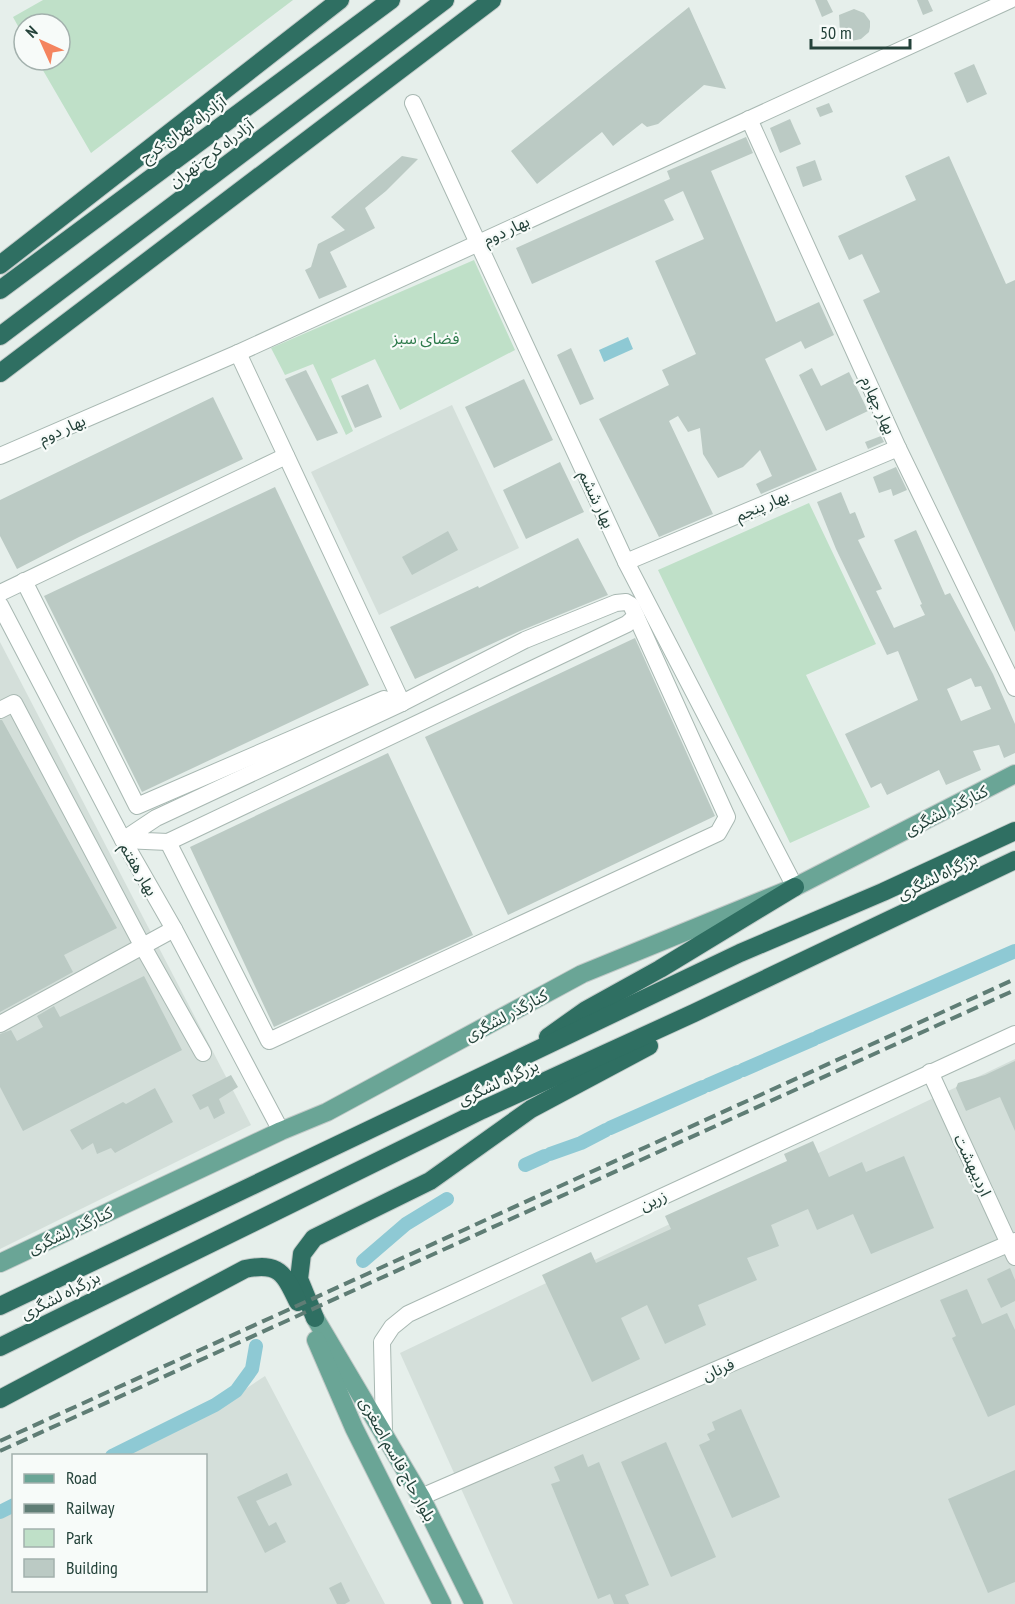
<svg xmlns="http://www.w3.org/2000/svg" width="1015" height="1604" font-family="'PT Sans Narrow','Noto Sans Arabic',sans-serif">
<rect width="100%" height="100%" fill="#e6efeb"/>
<!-- built -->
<g fill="#d4dfda">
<path d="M452 405 519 548 379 615 311 472Z"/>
<path d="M0 642 251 1125 0 1249Z"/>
<path d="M1015 1059V1604H513L400 1353Z"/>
<path d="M265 1376 385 1604H0V1518L13 1510 14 1590H206V1456L120 1455 217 1408Z"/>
</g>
<!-- green -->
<g fill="#bfe0c8">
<path d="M43 0H293L91 153 37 60H60V24H24V37L13 17Z"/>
<path d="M474 260 515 350 400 410 375 359 331 379 353 431 346 435 313 364 285 375 271 348Z"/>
<path d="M809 503 876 644 806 675 870 807 790 843 658 570Z"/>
</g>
<!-- water -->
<path fill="#8ec9d4" d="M628 337 633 349 604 362 599 350Z"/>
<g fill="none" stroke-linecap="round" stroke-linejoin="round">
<!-- canal -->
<g stroke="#8ec9d4" stroke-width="14">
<path d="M818 1037 1015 951"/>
<path d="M743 1070 814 1039"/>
<path d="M708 1085 738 1072"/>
<path d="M610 1128 703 1087"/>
<path d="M550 1154 581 1143 606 1130"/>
<path d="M525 1165 545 1156"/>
<path d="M363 1261 406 1224 447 1199"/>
<path d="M112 1456 215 1405 236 1391 252 1369 256 1346"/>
<path d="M0 1512 14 1505"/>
</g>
</g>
<!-- building -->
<g fill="#bbcac4" fill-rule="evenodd">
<path d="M815 0H827L833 12 822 17Z"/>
<path d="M917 0H928L933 11 923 15Z"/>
<path d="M689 7 726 89 704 85 658 124 647 127 642 123 613 146 602 132 537 184 511 151Z"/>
<path d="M854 9 864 13 870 21V27L869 32 861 39 851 41 846 39 840 32 839 15Z"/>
<path d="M974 64 987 94 967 103 954 73Z"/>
<path d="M829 103 833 112 820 117 816 108Z"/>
<path d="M790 119 801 144 780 153 770 128Z"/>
<path d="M746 137 753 153 711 171 776 322 819 302 834 335 805 349 801 341 765 359 817 470 761 494 756 484 772 476 760 450 743 467 718 478 703 454 700 428 688 432 678 416 669 421 713 514 659 537 599 419 669 385 662 370 696 354 655 261 704 239 683 191 664 200 674 220 532 284 516 248 670 179 667 171Z"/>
<path d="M402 156 418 159 386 191 365 208 375 228 330 252 347 287 319 299 305 270 311 267 318 244 345 230 331 217Z"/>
<path d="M949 156 1006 284 1015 280V632L863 300 880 292 862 254 849 260 838 236 916 200 905 176Z"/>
<path d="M815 160 822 180 803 187 796 167Z"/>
<path d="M571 348 594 399 580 405 557 355Z"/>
<path d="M812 368 821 386 849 372 868 411 826 431 799 375Z"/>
<path d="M306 370 338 433 317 441 285 379Z"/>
<path d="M524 379 553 440 494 468 465 407Z"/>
<path d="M368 384 382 417 355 428 341 396Z"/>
<path d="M213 397 243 459 79 537 17 569 0 536V500Z"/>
<path d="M881 436 884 442 868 449 865 442Z"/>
<path d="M560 462 584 512 526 539 503 490Z"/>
<path d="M896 467 907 490 893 496 891 489 879 493 873 477Z"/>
<path d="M275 487 369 685 142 792 44 596Z"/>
<path d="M841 492 850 514 855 512 865 537 858 540 882 589 876 591 894 628 925 615 920 605 922 604 894 540 916 530 945 595 950 593 993 674 1015 724V753L1004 758 999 745 973 751 981 770 946 785 939 770 887 795 881 783 871 788 845 734 918 700 898 651 887 655 836 549 817 502ZM971 678 975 687 981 686 991 709 961 721 947 689Z"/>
<path d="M448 531 458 550 412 575 402 557Z"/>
<path d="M578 538 608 595 520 631 415 679 390 627 478 586 479 588Z"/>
<path d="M635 638 715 816 508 915 425 737Z"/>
<path d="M0 720H2L117 928 64 955 73 972 0 1012Z"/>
<path d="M388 753 473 935 274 1027 190 847Z"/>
<path d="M144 976 182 1050 23 1131 0 1087V1034L11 1030 17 1041 43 1027 37 1016 54 1006 60 1017Z"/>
<path d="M1015 1061V1131L1000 1097 966 1111 956 1088 958 1083 985 1075Z"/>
<path d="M231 1075 238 1087 219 1099 225 1113 214 1119 208 1106 200 1110 192 1095Z"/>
<path d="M155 1088 173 1122 115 1153 111 1148 97 1154 93 1143 82 1150 70 1130 123 1102 126 1104Z"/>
<path d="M813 1141 829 1177 862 1162 866 1172 904 1156 934 1228 871 1254 853 1214 817 1230 808 1209 771 1225 779 1246 747 1258 757 1280 698 1305 706 1325 665 1344 647 1305 621 1318 640 1359 592 1382 542 1275 591 1252 596 1263 671 1229 665 1216 787 1161 784 1154Z"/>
<path d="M1010 1268 1015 1280V1301L1001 1308 987 1279Z"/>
<path d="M967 1289 982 1324 1007 1313 1015 1330V1405L988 1417 952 1338 956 1336 940 1300Z"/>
<path d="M741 1409 780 1497 732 1518 699 1445 710 1440 707 1434 715 1430 712 1422Z"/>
<path d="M666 1442 716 1557 671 1577 621 1462Z"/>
<path d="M583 1454 588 1467 599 1462 649 1585 625 1595 629 1604H614L610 1594 598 1599 551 1484 560 1481 554 1467Z"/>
<path d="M1015 1470V1582L988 1593 948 1499Z"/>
<path d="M287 1473 292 1485 256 1501 269 1526 276 1522 286 1542 265 1553 237 1497Z"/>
<path d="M341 1582 350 1601 345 1604H337L329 1588Z"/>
</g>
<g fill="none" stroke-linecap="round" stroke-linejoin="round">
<defs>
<g id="minor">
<path d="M413 103 626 562 795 887"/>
<path d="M749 119 898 448 1015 688"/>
<path d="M238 353 402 703"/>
<path d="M0 456 238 353 1010 0"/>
<path d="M626 562 898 448"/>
<path d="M24 581 137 806 384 699 402 703"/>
<path d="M0 593 286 456"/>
<path d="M626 602 631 605 636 616 627 624 168 842 123 840 156 818 402 703 525 640 616 603Z"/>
<path d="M0 605 123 840 174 929 281 1131"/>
<path d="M0 710 14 703 142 945 203 1053"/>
<path d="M168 842 269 1041 718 833 727 817 636 616"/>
<path d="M0 1024 174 929"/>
<path d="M930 1072 1015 1257"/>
<path d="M384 1432 382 1342 392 1327 408 1314 1015 1034"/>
<path d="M421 1497 1015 1241"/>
</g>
<g id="major">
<path d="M0 1263 281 1131 327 1112 582 974 795 887 1015 774"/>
<path d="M315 1318 421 1497 474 1604"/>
<path d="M316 1340 354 1428 442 1604"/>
</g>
<g id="highway">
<path d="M0 265 340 0"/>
<path d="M0 290 391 0"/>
<path d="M0 336 445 0"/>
<path d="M0 373 492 0"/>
<path d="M548 1037 586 1010 660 969 795 887"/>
<path d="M0 1306 740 953 883 892 1015 831"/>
<path d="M315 1318 299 1279 302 1254 314 1238 430 1181 531 1109 649 1046"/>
<path d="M0 1347 482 1110 694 1013 1015 860"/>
<path d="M0 1399 245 1269C279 1262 284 1273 298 1302"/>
</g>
</defs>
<!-- minor casing -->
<use href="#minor" stroke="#a8b8b2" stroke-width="18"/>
<!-- major casing -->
<use href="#major" stroke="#c2cac8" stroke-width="20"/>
<!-- highway casing -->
<use href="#highway" stroke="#c2cac8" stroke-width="20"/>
<!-- minor -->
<use href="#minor" stroke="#fff" stroke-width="16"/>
<!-- major -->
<use href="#major" stroke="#6aa596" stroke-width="18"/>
<!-- highway -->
<use href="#highway" stroke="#2f6f62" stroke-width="18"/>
<!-- rail -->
<g stroke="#5f7d75" stroke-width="4" stroke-dasharray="12 6" stroke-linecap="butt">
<path d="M0 1441 1015 979"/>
<path d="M0 1451 1015 990"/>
</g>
</g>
<g text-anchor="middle" stroke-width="4.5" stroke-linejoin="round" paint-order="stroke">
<!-- street labels -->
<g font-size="16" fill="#24423a" stroke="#f7fbf9">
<text transform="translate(183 129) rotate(-36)" y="6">آزادراه تهران-کرج</text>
<text transform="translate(211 153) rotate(-37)" y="6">آزادراه کرج-تهران</text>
<text transform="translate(506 230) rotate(-25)" y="6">بهار دوم</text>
<text transform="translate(879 405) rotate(66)" y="6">بهار چهارم</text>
<text transform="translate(62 429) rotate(-24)" y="6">بهار دوم</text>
<text transform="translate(597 499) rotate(65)" y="6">بهار ششم</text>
<text transform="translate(762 505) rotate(-23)" y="6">بهار پنجم</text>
<text transform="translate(946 810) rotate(-27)" y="6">کنارگذر لشگری</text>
<text transform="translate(139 869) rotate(60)" y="6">بهار هفتم</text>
<text transform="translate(937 876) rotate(-26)" y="6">بزرگراه لشگری</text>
<text transform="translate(506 1015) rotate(-28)" y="6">کنارگذر لشگری</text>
<text transform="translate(498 1082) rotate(-25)" y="6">بزرگراه لشگری</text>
<text transform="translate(973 1165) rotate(65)" y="6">اردیبهشت</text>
<text transform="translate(653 1200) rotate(-25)" y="6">زرین</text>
<text transform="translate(70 1230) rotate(-25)" y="6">کنارگذر لشگری</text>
<text transform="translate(60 1295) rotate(-27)" y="6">بزرگراه لشگری</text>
<text transform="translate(718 1369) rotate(-23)" y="6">فرنان</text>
<text transform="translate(398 1459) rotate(61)" y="6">بلوار حاج قاسم اصغری</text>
</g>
<!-- park labels -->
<g font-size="16" fill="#2d7a4b" stroke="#f7fbf9">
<text x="426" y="344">فضای سبز</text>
</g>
</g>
<!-- legend -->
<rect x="12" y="1454" width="195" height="138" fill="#f7fbf9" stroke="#a3b1ad" stroke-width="1.5"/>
<rect x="24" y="1474" width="30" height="9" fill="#6aa596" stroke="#a3b1ad" stroke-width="1.5"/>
<text x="66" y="1484" font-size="18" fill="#24423a">Road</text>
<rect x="24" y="1504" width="30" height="9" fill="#5f7d75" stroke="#a3b1ad" stroke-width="1.5"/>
<text x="66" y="1514" font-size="18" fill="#24423a">Railway</text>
<rect x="24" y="1529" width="30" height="18" fill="#bfe0c8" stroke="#a3b1ad" stroke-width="1.5"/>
<text x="66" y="1544" font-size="18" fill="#24423a">Park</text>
<rect x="24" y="1559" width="30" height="18" fill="#bbcac4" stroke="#a3b1ad" stroke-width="1.5"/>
<text x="66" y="1574" font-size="18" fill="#24423a">Building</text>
<!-- north arrow -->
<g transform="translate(42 42) rotate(315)"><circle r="28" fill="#f7fbf9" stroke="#a3b1ad" stroke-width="1.5"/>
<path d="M0-4.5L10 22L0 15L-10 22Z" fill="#f4845f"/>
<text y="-9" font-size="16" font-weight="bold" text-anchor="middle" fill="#24423a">N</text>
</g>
<!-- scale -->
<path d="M811 39v9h99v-9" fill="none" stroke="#24423a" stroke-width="3"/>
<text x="820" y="39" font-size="18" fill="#24423a" stroke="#f7fbf9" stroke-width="4.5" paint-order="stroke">50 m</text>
</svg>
